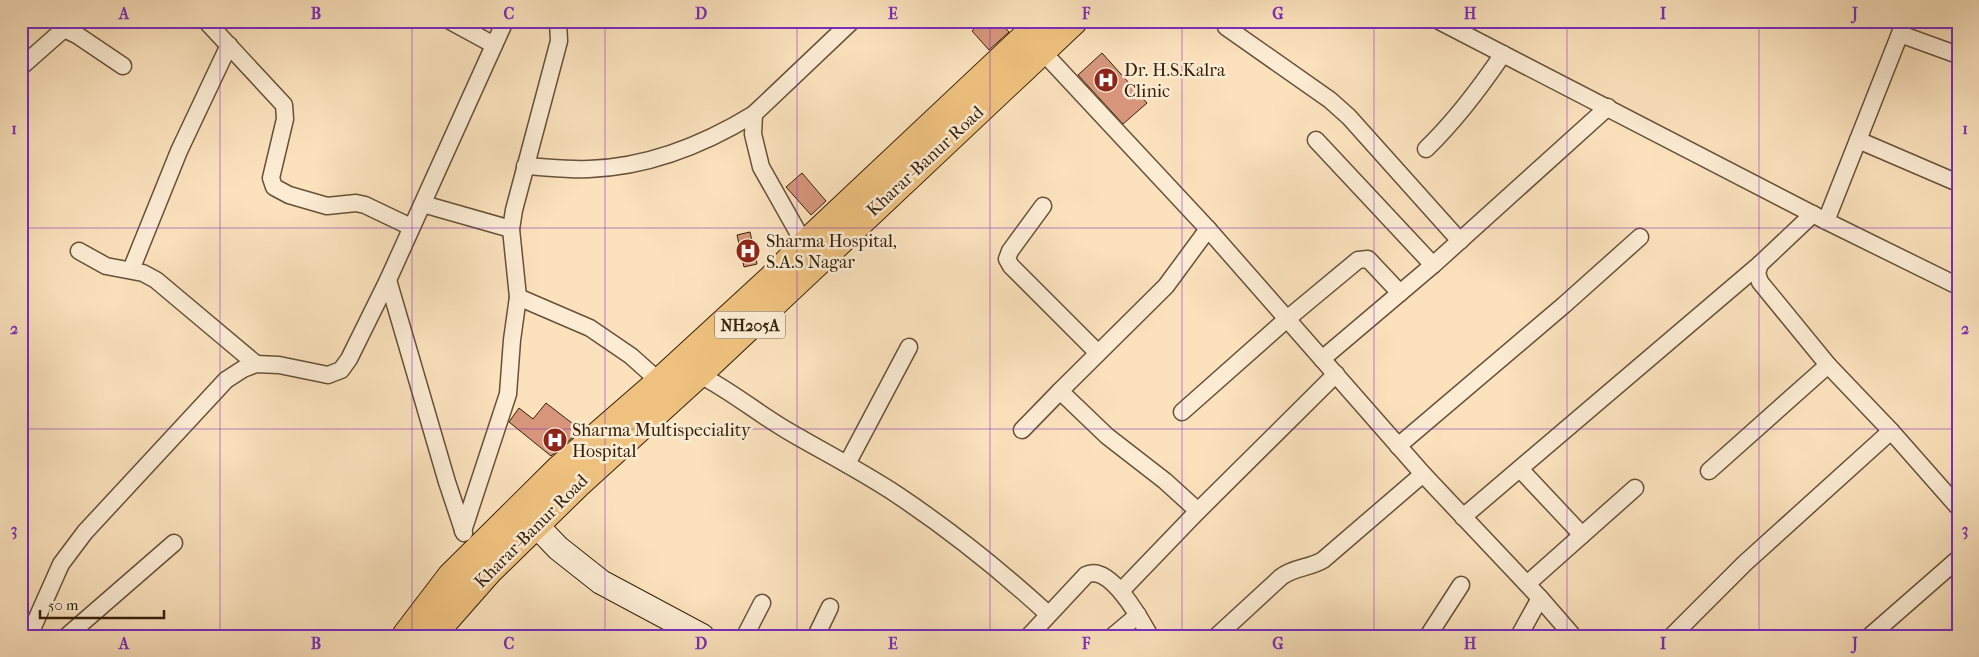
<svg xmlns="http://www.w3.org/2000/svg" width="1979" height="657" font-family="'IM FELL French Canon',serif">
<rect width="100%" height="100%" fill="#fbe2bd"/>
<filter id="stains"><feTurbulence type="fractalNoise" baseFrequency=".004" numOctaves="4"/><feColorMatrix values="0 0 0 0 .2 0 0 0 0 .09 0 0 0 0 .02 0 0 0 .5 -.17"/></filter>
<radialGradient id="worn" r=".72"><stop offset=".6" stop-color="#630" stop-opacity="0"/><stop offset="1" stop-color="#630" stop-opacity=".3"/></radialGradient>
<!-- building -->
<g fill="#d7967c" stroke="#36210b">
<path d="M982 21H999L1009 32 989 50 972 31Z"/>
<path d="M1102 53 1147 103 1123 124 1078 75Z"/>
<path d="M802 173 826 201 811 215 786 187Z"/>
<path d="M750 232 757 264 744 267 737 235Z"/>
<path d="M546 403 581 430 551 456 509 422 519 408 533 419Z"/>
</g>
<g fill="none" stroke-linecap="round" stroke-linejoin="round">
<defs>
<g id="street">
<path d="M206 21 284 105 285 119 271 178 274 187 289 195 327 206 356 203 365 205 411 227"/>
<path d="M450 21 494 45"/>
<path d="M1439 21 1826 221 1958 286"/>
<path d="M1226 27 1330 100 1349 117 1460 241"/>
<path d="M1900 34 1958 55"/>
<path d="M1042 51 1208 229 1423 474 1540 598 1573 636"/>
<path d="M21 67 64 29 77 35 123 66"/>
<path d="M754 114 852 21"/>
<path d="M1316 140 1433 265"/>
<path d="M1858 140 1958 183"/>
<path d="M1426 149C1456 120 1480 88 1503 54"/>
<path d="M525 166C546 167 568 170 589 169 648 167 705 144 754 114L753 134 761 167 805 245"/>
<path d="M423 204 511 229"/>
<path d="M1043 206 1010 251 1007 259 1011 266 1098 353"/>
<path d="M1813 214 1760 264 1757 273 1760 282 1828 365 1891 431 1958 507"/>
<path d="M1826 221 1905 21"/>
<path d="M1208 229 1166 286 1060 391 1107 436 1165 481 1198 511 1336 374"/>
<path d="M79 251 106 266 143 273 156 280 256 364"/>
<path d="M131 270 179 151 229 45"/>
<path d="M388 280 447 482 464 533"/>
<path d="M518 297 590 328 631 356 660 382"/>
<path d="M1322 359 1433 265 1608 107"/>
<path d="M698 374C730 390 757 413 788 431 824 452 861 471 896 494 950 530 1000 570 1048 614"/>
<path d="M1182 412 1287 319 1358 260 1368 259 1400 293"/>
<path d="M1022 430 1060 391"/>
<path d="M1398 446 1564 305 1640 237"/>
<path d="M847 464 909 347"/>
<path d="M1520 469 1582 535"/>
<path d="M1709 471 1828 365"/>
<path d="M1463 517 1760 264"/>
<path d="M463 531 508 394 512 340 518 297 511 229 514 210 559 41 558 21"/>
<path d="M1527 584 1635 488"/>
<path d="M1121 591 1198 511"/>
<path d="M29 636 61 564 85 532 226 380 243 369 256 364 279 365 328 375 341 370 349 359 388 280 505 21"/>
<path d="M67 636 174 543"/>
<path d="M745 636 762 603"/>
<path d="M816 636 830 607"/>
<path d="M1029 636 1086 575C1110 563 1141 620 1150 636"/>
<path d="M1113 636 1138 615"/>
<path d="M1217 636 1281 577C1294 567 1310 568 1323 560L1423 474"/>
<path d="M1428 636 1461 585"/>
<path d="M1519 636 1540 598"/>
<path d="M1672 636 1745 563 1891 431"/>
<path d="M1870 636 1958 559"/>
</g>
<path id="secondary" d="M524 510 536 525 558 548 601 582 702 636"/>
<g id="highway">
<path d="M406 636 451 577 560 469 660 382 772 279 805 245 1043 21"/>
<path d="M433 636 444 621 488 571 576 485 698 374 1073 21"/>
</g>
</defs>
<!-- street casing -->
<use href="#street" stroke="#675138" stroke-width="19"/>
<!-- secondary casing -->
<use href="#secondary" stroke="#36210b" stroke-width="26"/>
<!-- highway casing -->
<use href="#highway" stroke="#36210b" stroke-width="30"/>
<!-- street -->
<use href="#street" stroke="#fcecd4" stroke-width="16"/>
<!-- secondary -->
<use href="#secondary" stroke="#fcecd4" stroke-width="24"/>
<!-- highway -->
<use href="#highway" stroke="#eec17e" stroke-width="28"/>
</g>
<!-- grid -->
<path fill="none" stroke="#7b2cbf" stroke-width="1" stroke-opacity="0.55" d="M220 21V636M412 21V636M605 21V636M797 21V636M990 21V636M1182 21V636M1374 21V636M1567 21V636M1759 21V636M21 228H1958M21 429H1958"/>
<!-- icons -->
<defs>
<symbol id="hospital-disc" viewBox="-11 -11 22 22"><circle r="9.5" fill="#8f2418" stroke="#fcecd4"/><path d="M-5-5h3v3.5h4V-5h3V5h-3V1.5h-4V5h-3Z" fill="#fff"/></symbol>
</defs>
<g fill-rule="evenodd">
<use href="#hospital-disc" x="1092" y="66" width="28" height="28"/>
<use href="#hospital-disc" x="734" y="237" width="28" height="28"/>
<use href="#hospital-disc" x="541" y="426" width="28" height="28"/>
</g>
<g text-anchor="middle" stroke-width="5" stroke-linejoin="round" paint-order="stroke">
<!-- shield labels -->
<rect fill="#fcecd4" stroke="#715e47" stroke-width="1" x="715" y="311.5" width="70" height="27" rx="4"/>
<g font-size="16" font-weight="bold" fill="#36210b">
<text x="750" y="331">NH205A</text>
</g>
<!-- poi labels -->
<g font-size="18" fill="#36210b" stroke="#fcecd4" text-anchor="start">
<text x="1124" y="76">Dr. H.S.Kalra<tspan x="1124" dy="21">Clinic</tspan></text>
<text x="766" y="247">Sharma Hospital,<tspan x="766" dy="21">S.A.S Nagar</tspan></text>
<text x="572" y="436">Sharma Multispeciality<tspan x="572" dy="21">Hospital</tspan></text>
</g>
<!-- street labels -->
<g font-size="18" fill="#36210b" stroke="#fcecd4">
<text transform="translate(925 161) rotate(-43)" y="6">Kharar-Banur Road</text>
<text transform="translate(531 531) rotate(-45)" y="6">Kharar-Banur Road</text>
</g>
</g>
<!-- margin -->
<rect width="1979" height="657" fill="none" stroke="#fbe2bd" stroke-width="55"/>
<!-- scale -->
<path d="M40 610v8h124v-8" fill="none" stroke="#36210b" stroke-width="2.5"/>
<text x="48" y="610" font-size="15" fill="#36210b" stroke="#fcecd4" stroke-width="4" paint-order="stroke">50 m</text>
<rect x="28" y="28" width="1924" height="602" fill="none" stroke="#7b2cbf" stroke-width="2"/>
<g font-size="16" text-anchor="middle" font-weight="bold" fill="#7b2cbf">
<text x="124" y="19">A</text>
<text x="316" y="19">B</text>
<text x="509" y="19">C</text>
<text x="701" y="19">D</text>
<text x="893" y="19">E</text>
<text x="1086" y="19">F</text>
<text x="1278" y="19">G</text>
<text x="1470" y="19">H</text>
<text x="1663" y="19">I</text>
<text x="1855" y="19">J</text>
<text x="14" y="134">1</text>
<text x="1965" y="134">1</text>
<text x="14" y="334">2</text>
<text x="1965" y="334">2</text>
<text x="14" y="535">3</text>
<text x="1965" y="535">3</text>
<text x="124" y="649">A</text>
<text x="316" y="649">B</text>
<text x="509" y="649">C</text>
<text x="701" y="649">D</text>
<text x="893" y="649">E</text>
<text x="1086" y="649">F</text>
<text x="1278" y="649">G</text>
<text x="1470" y="649">H</text>
<text x="1663" y="649">I</text>
<text x="1855" y="649">J</text>
</g>
<rect width="100%" height="100%" filter="url(#stains)"/>
<rect width="100%" height="100%" fill="url(#worn)"/>
</svg>
